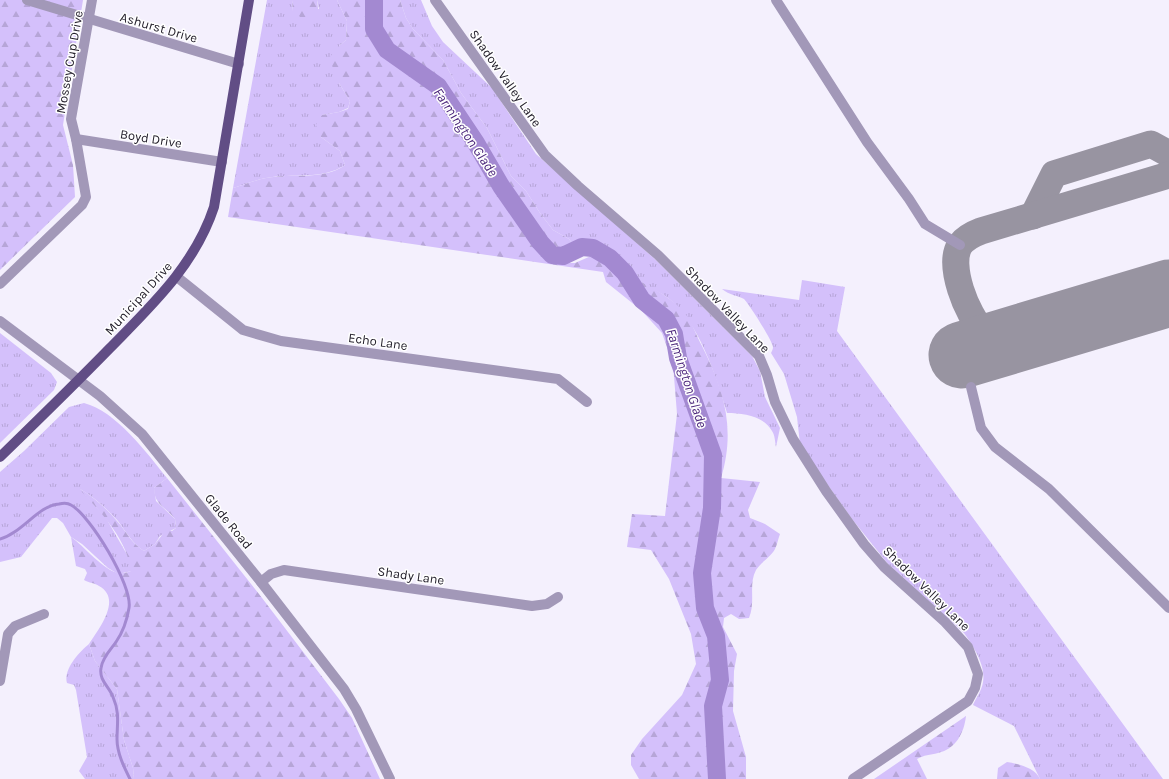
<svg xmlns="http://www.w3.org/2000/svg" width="1169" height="779" font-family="Karla,sans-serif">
<defs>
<pattern id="grass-tufts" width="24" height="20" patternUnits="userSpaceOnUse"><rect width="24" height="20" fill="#d4c0fb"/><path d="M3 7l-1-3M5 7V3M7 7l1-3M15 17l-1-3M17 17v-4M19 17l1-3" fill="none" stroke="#b6a5d7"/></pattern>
<pattern id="forest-firs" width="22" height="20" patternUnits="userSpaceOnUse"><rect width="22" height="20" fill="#d4c0fb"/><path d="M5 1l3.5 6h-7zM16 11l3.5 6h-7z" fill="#b6a5d7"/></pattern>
</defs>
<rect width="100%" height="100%" fill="#f4f0fd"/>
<!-- grass -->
<g fill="url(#grass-tufts)">
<path d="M267 0H292L293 11 319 9 317 0H337L347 21 346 40 339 46V83L350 101 348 108 339 112 322 115 321 137 340 151 345 165C323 180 292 173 266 178 255 180 244 185 233 188Z"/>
<path d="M400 0H421L432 26 443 42 492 88 536 154 656 260 752 356 760 371 765 397 780 428 776 447C775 442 775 435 772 431 764 416 743 413 727 413 716 376 699 322 668 298 657 289 641 286 631 277 628 275 628 271 626 269 614 251 593 238 572 243L569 239 553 230 540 213 526 191 511 176 487 128 461 93 443 60 413 29 406 18Z"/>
<path d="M802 280 845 287 837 331 1163 779H1040L1014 726 973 705C976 698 982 690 983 682 986 665 973 646 964 633L888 564 852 519 810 460 800 444 797 417 784 374 771 353C772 351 773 349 773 347 772 340 749 304 744 299 739 296 729 295 722 289L799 300Z"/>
<path d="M0 333 51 373 57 382 54 390 0 443Z"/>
<path d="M84 403C116 411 147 453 167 478L154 488 156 501 175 519 176 528 160 536 155 544 144 551C132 543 127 533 118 521 107 509 94 497 80 489L106 518 129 558 132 571 118 574 108 568 82 544 71 537 63 523 57 518H52L21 557 0 562V472L24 451 69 407Z"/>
<path d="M89 644 95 661 117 689 124 740 133 768 134 779H85L79 771 87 757 76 690 74 685 67 683C63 670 79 652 89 644Z"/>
</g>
<!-- forest -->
<g fill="url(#forest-firs)">
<path d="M0 0H83L63 125 73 165 75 197 0 270Z"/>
<path d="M292 0H317L319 16 305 21 293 11Z"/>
<path d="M337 0H371L370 29 374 38 389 55 436 89 535 245 557 263H575L591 256 605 260 614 266 618 274 643 303 663 320 672 335 677 361 710 457 711 508 700 573 703 610 711 633 717 668V679L709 707 714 779H639L631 765V755L642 739 682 695 696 664 691 634 669 579 651 550 627 547 632 514 665 516 677 414 673 364 662 333 641 310 606 282 603 272 228 217 233 188C244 185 255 180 266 178 292 173 323 181 345 165L340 151 321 137 316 125 322 115 339 112 348 109 350 101 339 83 329 58 339 46 346 40 347 21Z"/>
<path d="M377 0H400L406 18 413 29 443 60 461 93 487 128 511 176 526 191 540 213 553 230 569 239 572 243 565 247H558L551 245 544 238 518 201 500 179 444 87 388 45 377 26Z"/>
<path d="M630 276C650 287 673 297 687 316 693 325 697 337 702 346 724 390 736 429 721 478L760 482 748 510 750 518 765 524 780 534C778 539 777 545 775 549 771 557 761 562 756 570 748 585 756 601 749 618L739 619 731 614 724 618 723 627 737 654 734 671 733 711 746 757V779H719L716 712 723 676 717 631 708 609 704 573 713 508 714 455 680 359 675 332 668 318 645 300Z"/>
<path d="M167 478 259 594 339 699 352 718 380 779H134L133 768 124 740 117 689 95 661 89 644C98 630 123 599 99 586 95 583 89 583 84 580L87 573 85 569 76 566 71 537C83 545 105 572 119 573 123 574 128 572 131 571 127 539 100 511 78 488 93 496 106 508 117 521 127 532 131 543 144 551L155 544 166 530 172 531 176 528 175 519C166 507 154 505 154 488Z"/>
<path d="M966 716C964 733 956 749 938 753 930 755 924 755 917 759L927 779H874Z"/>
<path d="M1007 762C1019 764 1035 768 1040 779H997L998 768Z"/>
</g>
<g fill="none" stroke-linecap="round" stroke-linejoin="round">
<!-- stream -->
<path stroke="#a389d1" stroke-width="3" d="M0 539C22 533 39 505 59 504 63 503 68 503 71 505 90 515 133 586 129 608 127 620 123 632 116 642 111 649 102 658 101 668 99 681 109 686 113 697 120 713 117 724 117 739 117 753 124 767 130 779"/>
<!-- river -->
<path stroke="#a389d1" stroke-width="18" d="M374 0V29L387 50 438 86 476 143 501 186 540 242 552 255 563 256 582 247 593 248 610 258 625 273 642 300 666 319 674 334 678 358 713 455 712 508 702 573 705 608 716 636 720 680 713 706 717 779"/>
<!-- taxiway -->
<g stroke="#9894a1" stroke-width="27">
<path d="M1033 216 1054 174 1151 144 1169 154"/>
<path d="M1012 339C1003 338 990 338 983 331 967 315 947 265 960 245 965 238 973 234 981 231L1169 175"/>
</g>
<!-- runway -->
<path stroke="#9894a1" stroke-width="67" d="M962 355 1169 293"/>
<!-- minor -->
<g stroke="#a298b8" stroke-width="10">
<path d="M27 0 239 64"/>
<path d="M435 0 545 155 578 186 658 255 759 356 767 375 775 402 793 439 826 491 864 544 884 567 945 622 968 647 978 674 975 688 968 701 853 779"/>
<path d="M776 0 867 142 909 199 925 224 960 245"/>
<path d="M76 139 222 162"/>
<path d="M177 277 243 330 281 341 558 379 587 402"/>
<path d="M0 284 82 205 86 197 76 139 71 119 92 0"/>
<path d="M0 321 100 396 142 434 261 582 344 689 356 709 390 779"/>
<path d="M971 387 981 428 995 447 1049 489 1169 608"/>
<path d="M261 582 271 574 284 570 532 606 547 604 558 597"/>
<path d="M0 681 8 634 15 626 44 614"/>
</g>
<!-- major -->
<path stroke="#614d85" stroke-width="10" d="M0 457C37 421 74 385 110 348 152 305 195 265 214 207L249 0"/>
</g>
<g text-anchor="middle" stroke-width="3" stroke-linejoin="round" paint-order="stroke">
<!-- street labels -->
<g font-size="13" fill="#25212d" stroke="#fff">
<text transform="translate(159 27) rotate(16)" y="5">Ashurst Drive</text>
<text transform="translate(69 62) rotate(-80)" y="5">Mossey Cup Drive</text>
<text transform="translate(506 78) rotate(55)" y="5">Shadow Valley Lane</text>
<text transform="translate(151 138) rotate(9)" y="5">Boyd Drive</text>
<text transform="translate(138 298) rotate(-48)" y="5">Municipal Drive</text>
<text transform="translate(728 309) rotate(46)" y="5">Shadow Valley Lane</text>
<text transform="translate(378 341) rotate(8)" y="5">Echo Lane</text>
<text transform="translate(229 521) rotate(51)" y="5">Glade Road</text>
<text transform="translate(411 575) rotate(8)" y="5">Shady Lane</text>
<text transform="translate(927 588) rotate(44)" y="5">Shadow Valley Lane</text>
</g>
<!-- water labels -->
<g font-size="14" font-style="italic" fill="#4b267b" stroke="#fff">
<text transform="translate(466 132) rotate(56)" y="5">Farmington Glade</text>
<text transform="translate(687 378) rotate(72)" y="5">Farmington Glade</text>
</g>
</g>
</svg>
